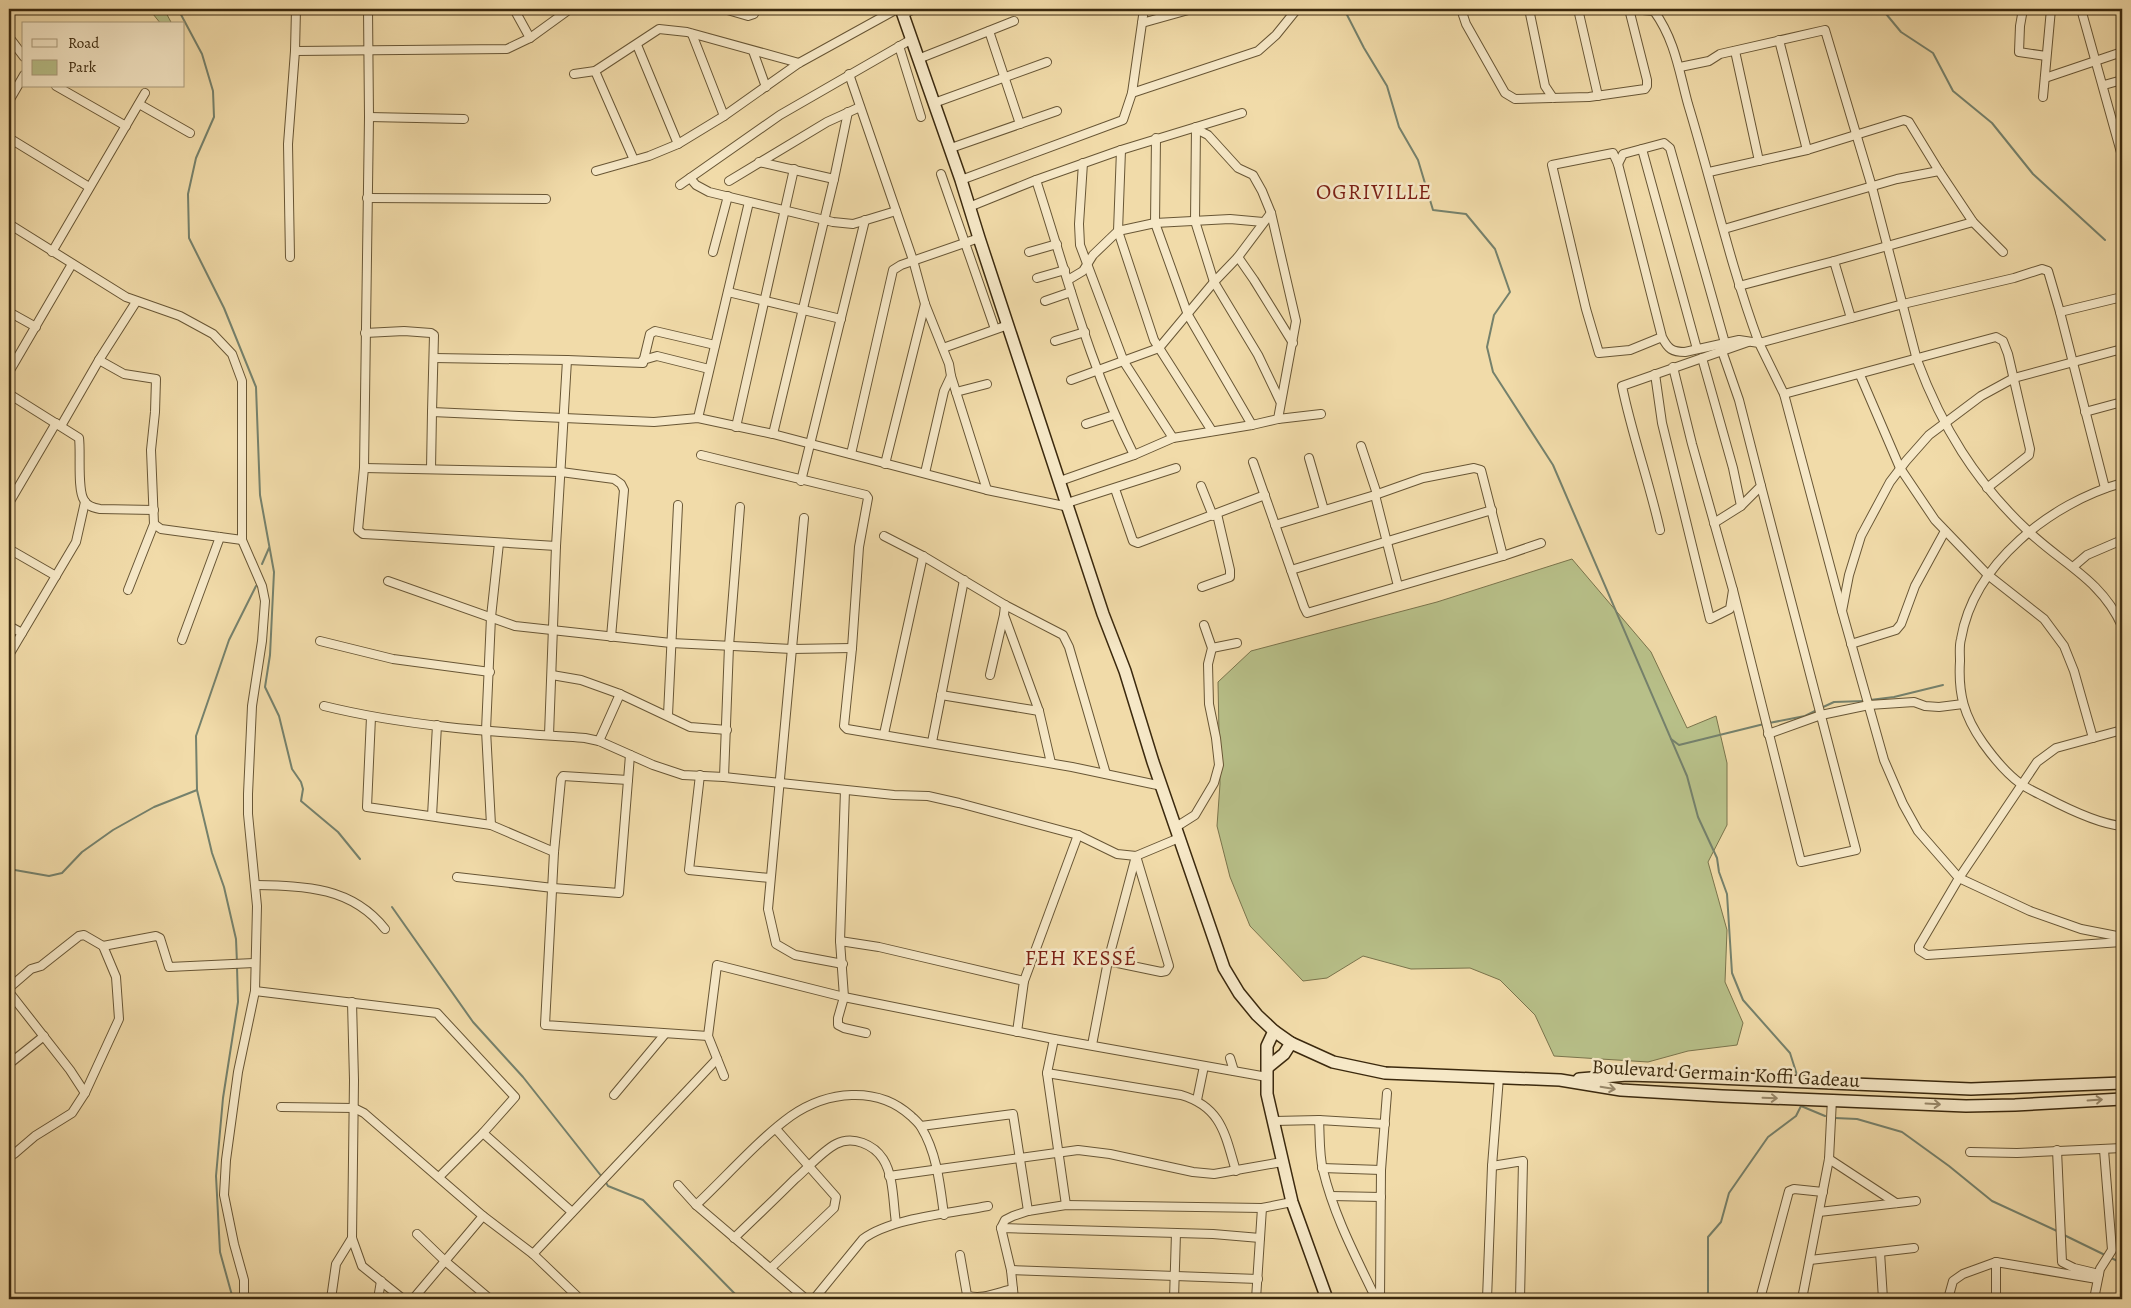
<svg xmlns="http://www.w3.org/2000/svg" width="2131" height="1308" font-family="Alegreya,serif">
<rect width="100%" height="100%" fill="#f1dba9"/>
<filter id="stains"><feTurbulence type="fractalNoise" baseFrequency=".004" numOctaves="4"/><feColorMatrix values="0 0 0 0 .2 0 0 0 0 .09 0 0 0 0 .02 0 0 0 .5 -.17"/></filter>
<radialGradient id="worn" r=".72"><stop offset=".6" stop-color="#630" stop-opacity="0"/><stop offset="1" stop-color="#630" stop-opacity=".3"/></radialGradient>
<!-- green -->
<g fill="#b8c089" stroke="#7a744c">
<path d="M149 9H164L172 24H161Z"/>
<path d="M1572 559 1651 652 1687 728 1716 716 1727 763V825L1708 862 1727 930 1725 982 1743 1023 1737 1045 1688 1051 1648 1062 1554 1056 1535 1015 1500 980 1470 968 1411 969 1363 956 1327 978 1303 981 1250 926 1230 877 1217 826 1220 784 1218 682 1251 651 1437 602Z"/>
</g>
<g fill="none" stroke-linecap="round" stroke-linejoin="round">
<!-- stream -->
<g stroke="#75816c" stroke-width="2">
<path d="M178 9 202 54 213 91 214 117 196 158 188 194 189 238 224 308 256 387 260 495 274 572 270 655 265 687 279 716 292 769 301 782 303 789 301 801 338 832 360 859"/>
<path d="M1344 9 1364 48 1387 86 1399 127 1418 160 1433 210 1466 214 1495 249 1510 292 1494 315 1487 347 1493 372 1553 465 1687 776 1698 817 1717 858 1719 872 1727 894 1732 973 1743 1000 1790 1053 1797 1075"/>
<path d="M1882 9 1901 32 1933 53 1953 91 1992 123 2033 174 2105 240"/>
<path d="M262 564 269 548"/>
<path d="M1870 700 1894 697 1943 685"/>
<path d="M1821 708 1834 702 1865 701"/>
<path d="M1769 723 1805 716 1817 710"/>
<path d="M1671 739 1679 745 1764 724"/>
<path d="M9 869 49 876 62 873 82 852 113 830 154 807 197 790"/>
<path d="M392 907 473 1022 523 1077 602 1177"/>
<path d="M237 963 236 939 224 887 212 853 197 790 196 736 229 640 256 586"/>
<path d="M1835 1118 1857 1119 1902 1132 1949 1166 1992 1201 2057 1231"/>
<path d="M605 1181 608 1186 643 1200 740 1299"/>
<path d="M2064 1235 2107 1256"/>
<path d="M2111 1258 2122 1263"/>
<path d="M233 1299 220 1252 216 1176 223 1098 238 1002 237 967"/>
<path d="M1706 1299 1708 1292V1237L1721 1222 1729 1193 1768 1137 1796 1116 1801 1106 1825 1116"/>
</g>
<defs>
<g id="street">
<path d="M368 9 369 117 364 468 358 530 363 534 382 535 556 546"/>
<path d="M514 9 530 38"/>
<path d="M724 9 748 16 754 14 756 9"/>
<path d="M1461 9 1466 24 1505 93 1515 99 1589 97 1645 89 1647 86V80L1629 9"/>
<path d="M1529 9 1545 86 1553 98"/>
<path d="M1578 9 1598 96"/>
<path d="M1631 9 1654 11C1675 40 1679 71 1688 104 1712 183 1730 265 1759 343L1903 304 2014 278 2042 269 2048 271 2060 312 2105 488"/>
<path d="M2023 9 2020 26 2019 52 2046 56"/>
<path d="M2081 9 2122 156"/>
<path d="M903 14 915 9"/>
<path d="M1142 23 1192 9"/>
<path d="M989 31 1020 124"/>
<path d="M692 34 724 116"/>
<path d="M9 37 24 57"/>
<path d="M1779 40 1807 150"/>
<path d="M637 45 678 144"/>
<path d="M899 46 921 117"/>
<path d="M295 51 507 49 530 38 570 9"/>
<path d="M753 51 766 87"/>
<path d="M1735 51 1759 161"/>
<path d="M918 59 1014 21"/>
<path d="M1680 67 1709 61 1720 54 1825 30 1872 187 1917 360C1942 427 1975 481 2027 530 2062 564 2101 579 2122 626"/>
<path d="M595 71 634 160"/>
<path d="M574 74 595 71 659 29 687 32 799 63"/>
<path d="M849 74 913 260 925 304 949 364 951 376 987 490"/>
<path d="M2045 78 2122 52"/>
<path d="M2104 85 2122 80"/>
<path d="M56 86 126 126"/>
<path d="M1132 93 1258 51 1276 35 1297 9"/>
<path d="M2043 97 2051 9"/>
<path d="M9 101 24 75"/>
<path d="M934 103 1047 62"/>
<path d="M139 104 190 133"/>
<path d="M369 117 464 119"/>
<path d="M1196 127 1195 221 1214 282 1258 355 1280 401"/>
<path d="M1196 129 1208 135 1238 168 1253 175 1262 191 1271 213 1296 321 1278 419"/>
<path d="M9 138 89 187"/>
<path d="M1156 138 1155 223 1188 315 1252 425"/>
<path d="M951 148 1057 111"/>
<path d="M1642 149 1697 349"/>
<path d="M1121 150 1118 231 1154 340 1212 431"/>
<path d="M759 162 834 179"/>
<path d="M1083 163 1079 224 1080 245 1124 362 1173 438"/>
<path d="M1618 164 1623 154 1664 143 1670 148 1725 343"/>
<path d="M596 171 649 156 678 144 724 116 799 63 897 9"/>
<path d="M1709 172 1807 150 1904 120 1909 122 1939 171"/>
<path d="M941 174 995 329"/>
<path d="M690 178 696 185 709 192 833 222 853 224 896 211"/>
<path d="M961 180 1123 120 1132 93 1144 9"/>
<path d="M1036 180C1066 272 1090 368 1134 455"/>
<path d="M729 181 827 122 860 107"/>
<path d="M680 185 780 115 912 39"/>
<path d="M367 198 546 199"/>
<path d="M969 207 1036 180 1121 150 1242 113"/>
<path d="M9 224 126 297 180 316 213 334 232 354 242 381V540L262 586 265 601 262 641 252 706 248 794V814L257 906 255 991 238 1072 226 1160 224 1195 234 1244 244 1280V1299"/>
<path d="M1724 229 1897 179 1939 171 1973 222 2003 252"/>
<path d="M52 252 145 93"/>
<path d="M713 252 728 196"/>
<path d="M1029 252 1057 244"/>
<path d="M290 257 288 144 295 51 296 9"/>
<path d="M1238 257 1254 280 1293 343"/>
<path d="M1834 261 1973 222"/>
<path d="M1037 278 1065 270"/>
<path d="M1068 280 1083 271 1093 255 1118 231 1155 223 1230 219 1263 222"/>
<path d="M1739 286 1834 261 1851 318"/>
<path d="M728 292 841 319"/>
<path d="M1045 301 1071 292"/>
<path d="M9 312 36 327"/>
<path d="M2060 312 2122 297"/>
<path d="M365 333 404 331 431 333 434 335 432 412 654 422 698 418 773 434 987 490 1069 507"/>
<path d="M1662 337 1630 350 1599 353 1586 309 1552 165 1613 153 1618 164 1662 337C1668 349 1672 352 1685 352L1739 340 1759 343 1784 394 1842 611"/>
<path d="M1055 341 1085 332"/>
<path d="M943 348 1008 325"/>
<path d="M2122 349 2014 378 1981 396 1929 435 1906 461 1890 482 1861 536 1849 575 1842 611 1884 760 1903 804 1918 831 1959 878 2030 911 2081 929 2122 937"/>
<path d="M1722 351 1739 400 1761 486 1741 506"/>
<path d="M434 358 567 360 556 546 549 735"/>
<path d="M1702 358 1733 468 1741 506 1714 523"/>
<path d="M99 360 124 374 156 379 155 412 151 450 154 524 161 529 242 540"/>
<path d="M567 360 643 363 650 334 655 331 715 345"/>
<path d="M643 360 657 356 709 369"/>
<path d="M9 372 72 264"/>
<path d="M1655 374 1662 423 1710 619 1730 609 1733 590 1692 444 1673 367"/>
<path d="M1860 375 1900 468 1935 520 1988 575 2044 619 2064 646 2074 671 2093 738"/>
<path d="M1071 380 1159 348 1214 282 1238 257 1271 213"/>
<path d="M956 392 987 384"/>
<path d="M9 394 79 438C81 452 77 490 84 500 87 506 94 508 100 509L154 510"/>
<path d="M1784 394 1996 337 2003 341 2008 354 2030 449 2029 455 1987 488"/>
<path d="M2085 412 2122 402"/>
<path d="M698 418 749 202"/>
<path d="M1086 424 1114 415"/>
<path d="M61 426 99 360 136 302"/>
<path d="M736 427 794 169"/>
<path d="M773 434 834 179 848 112"/>
<path d="M1361 446 1377 494"/>
<path d="M851 454 893 270 901 265 979 238"/>
<path d="M701 455 866 495 868 498 859 547 852 648 844 726 847 729 1072 767 1162 786"/>
<path d="M1309 458 1324 510"/>
<path d="M1253 462 1304 607 1307 613 1503 556 1541 543"/>
<path d="M885 464 925 304"/>
<path d="M364 468 561 472 614 479 621 484 624 490 611 637"/>
<path d="M431 469 432 412"/>
<path d="M925 473 944 391 951 376"/>
<path d="M801 481 865 220"/>
<path d="M1060 481 1134 455 1173 438 1252 425 1278 419 1321 414"/>
<path d="M2122 483C2051 503 1974 563 1961 639 1959 646 1960 654 1960 661 1958 694 1964 716 1983 743 1993 757 2007 774 2021 784 2028 789 2037 793 2045 797 2066 808 2098 824 2122 826"/>
<path d="M1201 486 1213 516"/>
<path d="M1115 489 1133 541 1138 543 1265 495"/>
<path d="M1375 495 1398 586"/>
<path d="M9 503 56 423"/>
<path d="M1067 503 1176 468"/>
<path d="M804 518 768 909 776 944 795 955 843 964"/>
<path d="M1275 525 1375 495 1423 478 1474 468 1481 470 1503 556"/>
<path d="M1660 530C1649 481 1632 435 1622 386L1748 342"/>
<path d="M884 536 923 556 1005 605 1063 635 1069 647 1106 774"/>
<path d="M9 549 56 576"/>
<path d="M2073 567 2087 555 2122 540"/>
<path d="M1291 570 1492 510"/>
<path d="M388 581 515 626 671 643 792 649 852 648"/>
<path d="M1202 587 1230 577V570L1217 514"/>
<path d="M128 590 154 524"/>
<path d="M1733 590 1801 862 1856 850 1761 486"/>
<path d="M1005 605 1004 615 1039 711 1051 763"/>
<path d="M9 626 22 633"/>
<path d="M182 640 220 537"/>
<path d="M320 641 393 659 490 672"/>
<path d="M1851 644 1896 630 1901 624 1915 586 1945 531"/>
<path d="M1212 648 1237 643"/>
<path d="M9 655 76 542 85 502"/>
<path d="M552 675 581 680 620 694 690 727 727 730"/>
<path d="M990 675 1004 615"/>
<path d="M941 695 1039 711"/>
<path d="M324 706C409 727 498 732 585 738L599 741 653 765 683 775 724 777 894 795 928 796 959 803 1078 835 1117 854 1136 856 1179 838"/>
<path d="M668 715 678 505"/>
<path d="M371 717 367 807 491 825 554 852"/>
<path d="M2122 730 2056 748 2037 762 1959 878 1919 946V950L1927 955 2122 942"/>
<path d="M884 734 923 556"/>
<path d="M1768 734 1821 715 1869 705 1914 702 1925 706 1939 707 1963 704"/>
<path d="M599 741 620 694"/>
<path d="M932 742 964 580"/>
<path d="M700 775 689 870 770 878"/>
<path d="M724 777 729 646 740 507"/>
<path d="M628 780 563 776 561 779 554 852 545 1025 708 1036"/>
<path d="M845 790 840 941 844 997 838 1018V1025L844 1028 866 1033"/>
<path d="M432 816 437 725"/>
<path d="M491 825 486 730 491 617 499 543"/>
<path d="M1176 827 1195 815 1214 783 1219 765 1216 738 1209 704 1208 664 1212 648 1204 625"/>
<path d="M457 877 553 888 619 893 630 755"/>
<path d="M256 885C306 886 352 887 385 929"/>
<path d="M840 941 879 947 1024 981 1017 1032"/>
<path d="M103 946 156 936 160 938 169 967 254 963"/>
<path d="M1108 961 1161 972 1166 971 1169 966 1136 856"/>
<path d="M1024 981 1078 835"/>
<path d="M9 988 31 969 41 966 79 936 84 935 103 946 116 977 119 1019 85 1093 72 1113 35 1136 14 1154H9"/>
<path d="M255 991 437 1013 515 1097 483 1133 439 1177"/>
<path d="M9 992 70 1070 85 1093"/>
<path d="M352 1002 354 1080 352 1238 362 1266 403 1299"/>
<path d="M1054 1039 1047 1073 1066 1205"/>
<path d="M1092 1045 1108 961 1136 856"/>
<path d="M1230 1058 1234 1071"/>
<path d="M9 1064 44 1036"/>
<path d="M1047 1073 1181 1095C1222 1107 1225 1135 1236 1171"/>
<path d="M724 1076 708 1036 717 965 844 997 1054 1039 1267 1077"/>
<path d="M614 1095 665 1034"/>
<path d="M1197 1100 1204 1066"/>
<path d="M281 1107 354 1108 364 1113 483 1216 533 1254 580 1299"/>
<path d="M1319 1120C1320 1136 1319 1154 1323 1170 1334 1216 1356 1257 1376 1299"/>
<path d="M1274 1121 1319 1120 1385 1124"/>
<path d="M921 1126 1013 1114 1028 1211"/>
<path d="M483 1133 572 1212"/>
<path d="M2057 1150 2062 1262 2074 1268 2099 1274"/>
<path d="M1970 1152 2017 1153 2122 1148"/>
<path d="M1829 1159 1896 1203"/>
<path d="M1492 1166 1523 1161 1520 1299"/>
<path d="M1322 1168 1381 1170"/>
<path d="M889 1176 1078 1150 1110 1154 1193 1172 1214 1174 1282 1162"/>
<path d="M678 1185 696 1205 806 1299"/>
<path d="M1331 1196 1381 1197"/>
<path d="M696 1205C726 1177 759 1139 791 1116 827 1091 877 1085 911 1116 914 1119 919 1123 921 1127 937 1153 940 1185 944 1215"/>
<path d="M1819 1212 1916 1201"/>
<path d="M1001 1228 1005 1220 1013 1216 1028 1211 1066 1205 1262 1208 1292 1202"/>
<path d="M417 1234 445 1261 490 1299"/>
<path d="M734 1238C755 1218 775 1199 795 1179 808 1168 821 1152 836 1144 853 1135 874 1145 883 1159 894 1176 893 1203 896 1223"/>
<path d="M1880 1252 1883 1299"/>
<path d="M533 1254 717 1059"/>
<path d="M960 1255 967 1295C980 1301 999 1292 1013 1289"/>
<path d="M1810 1260 1914 1248"/>
<path d="M1996 1262V1299"/>
<path d="M771 1268 834 1208 836 1197 776 1129"/>
<path d="M1011 1270 1258 1279"/>
<path d="M331 1299 336 1264 352 1238"/>
<path d="M378 1299 381 1281"/>
<path d="M413 1299 483 1216"/>
<path d="M814 1299 863 1239C891 1218 952 1213 988 1206"/>
<path d="M1014 1299 1011 1270 1001 1228 1213 1234 1260 1238"/>
<path d="M1174 1299 1176 1233"/>
<path d="M1256 1299 1262 1208"/>
<path d="M1380 1299 1381 1170 1387 1093"/>
<path d="M1487 1299 1492 1166 1499 1077"/>
<path d="M1760 1299 1789 1191 1794 1189 1823 1192"/>
<path d="M1802 1299 1829 1159 1832 1099"/>
<path d="M1948 1299 1953 1281 1963 1274 1996 1262 2097 1279"/>
<path d="M2094 1299 2100 1269 2112 1250 2104 1150"/>
</g>
<g id="secondary">
<path d="M901 9 961 180 979 238 1103 614 1125 671 1153 762 1224 968 1239 993 1257 1015 1274 1031 1291 1043 1333 1062 1385 1073 1560 1080 1621 1090 1722 1096 1966 1106 2015 1105 2122 1099"/>
<path d="M1274 1031 1267 1046V1094L1292 1202 1327 1299"/>
<path d="M1268 1067 1284 1054 1291 1043"/>
<path d="M1579 1079 1627 1075 1694 1077 1971 1089 2122 1083"/>
</g>
</defs>
<!-- street casing -->
<use href="#street" stroke="#685635" stroke-width="10"/>
<!-- secondary casing -->
<use href="#secondary" stroke="#3b290e" stroke-width="14"/>
<!-- street -->
<use href="#street" stroke="#f6e8c7" stroke-width="8"/>
<!-- secondary -->
<use href="#secondary" stroke="#f6e8c7" stroke-width="11"/>
</g>
<!-- one-way arrows -->
<defs><path id="oneway-shaft" d="M-6 0H5M1.5-3L5.5 0L1.5 3" fill="none" stroke-width="1.6" stroke-linecap="round" stroke-linejoin="round" transform="scale(1.25)"/></defs>
<g stroke="#98886a">
<use href="#oneway-shaft" transform="translate(1608 1088) rotate(9)"/>
<use href="#oneway-shaft" transform="translate(1770 1098) rotate(2)"/>
<use href="#oneway-shaft" transform="translate(2095 1100) rotate(-4)"/>
<use href="#oneway-shaft" transform="translate(1933 1104) rotate(3)"/>
</g>
<g text-anchor="middle" stroke-width="5" stroke-linejoin="round" paint-order="stroke">
<!-- street labels -->
<g font-size="20" fill="#3b290e" stroke="#f6e8c7">
<text transform="translate(1726 1073) rotate(3)" y="7">Boulevard Germain Koffi Gadeau</text>
</g>
<!-- neighbourhood labels -->
<g font-size="21" letter-spacing="1" fill="#7a1f14" stroke="#f6e8c7">
<text x="1081" y="965">FEH KESSÉ</text>
</g>
<!-- quarter labels -->
<g font-size="22" letter-spacing="1" fill="#7a1f14" stroke="#f6e8c7">
<text x="1374" y="199">OGRIVILLE</text>
</g>
</g>
<!-- margin -->
<rect width="2131" height="1308" fill="none" stroke="#f1dba9" stroke-width="30"/>
<rect x="10" y="10" width="2111" height="1288" fill="none" stroke="#3b290e" stroke-width="2.5"/>
<rect x="15" y="15" width="2101" height="1278" fill="none" stroke="#3b290e"/>
<!-- legend -->
<rect x="22" y="22" width="162" height="65" fill="#f6e8c7" stroke="#ab9c7d"/>
<rect x="32" y="39" width="25" height="8" fill="#f6e8c7" stroke="#ab9c7d"/>
<text x="68" y="48" font-size="15" fill="#3b290e">Road</text>
<rect x="32" y="60" width="25" height="15" fill="#b8c089" stroke="#ab9c7d"/>
<text x="68" y="72" font-size="15" fill="#3b290e">Park</text>
<rect width="100%" height="100%" filter="url(#stains)"/>
<rect width="100%" height="100%" fill="url(#worn)"/>
</svg>
